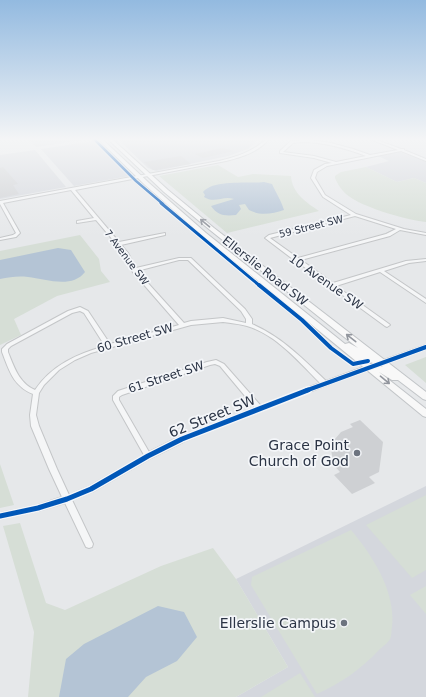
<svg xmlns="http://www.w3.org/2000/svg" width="426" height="697" font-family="'DejaVu Sans',sans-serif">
<rect width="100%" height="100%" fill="#e6e8ea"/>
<!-- built -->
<g fill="#d4d7dd">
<path d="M29 139H88L36 147Z"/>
<path d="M118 139H259L248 149 228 156 156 171 148 168Z"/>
<path d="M95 141 129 176 74 186 41 149Z"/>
<path d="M35 150 66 187 0 199V155Z"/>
<path d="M400 152 426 162V183L414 178 397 182 366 167 389 161 378 156Z"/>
<path d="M426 486V697H236L288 667 236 579Z"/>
</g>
<!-- green -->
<g fill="#d6ded6">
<path d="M218 165 238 177 253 174 291 176C292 193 306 202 319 211L227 233 159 176Z"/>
<path d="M366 167 397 182 414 178 426 183V222C407 220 355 206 343 191 339 187 337 182 335 178V176L341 172Z"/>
<path d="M80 235 99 259 101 271 110 282 57 296 14 319 21 335 0 345V251Z"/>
<path d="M426 357V383L405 365Z"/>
<path d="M0 464 14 505 0 508Z"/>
<path d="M426 495V570L412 578 366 525Z"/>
<path d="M20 523 46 603 65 610 161 566 213 548 236 579 288 667 236 697H28L34 632 3 526Z"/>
<path d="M351 530C373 556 396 592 392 627 391 630 392 636 390 639 388 643 382 647 379 650 360 670 341 683 317 694L251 585 252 577Z"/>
<path d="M426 586V614L410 595Z"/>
<path d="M300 673 315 697H261Z"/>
</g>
<!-- water -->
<g fill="#b4c4d5">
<path d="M264 182 272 184C276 193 281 200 284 210 272 214 260 216 249 210L245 204 239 205 241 209 236 215C225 216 218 216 211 206L234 199C223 195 215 204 204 197L205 195 203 192C214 179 247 184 264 182Z"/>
<path d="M58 248 71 250 85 272C72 289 46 279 28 277 18 276 10 277 0 279V260Z"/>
<path d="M158 606 184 612 197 637 177 661 146 677 128 697H59L66 659 84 644Z"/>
</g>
<!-- building -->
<g fill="#ced0d3">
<path d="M222 148 234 151 203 158 195 154Z"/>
<path d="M181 156 191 164 156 170H153L144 162Z"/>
<path d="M3 167 18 184 13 185 19 194 0 198V168Z"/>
<path d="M360 420 383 442 379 472 369 477 375 483 352 494 334 475 340 472 331 462 333 460 330 445 341 432 353 427 350 424Z"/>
</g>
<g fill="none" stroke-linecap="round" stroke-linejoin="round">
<defs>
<g id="minor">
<path d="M266 139H269C258 152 242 157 226 161L75 190 119 242 165 233V235L121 245 128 253 136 268 179 258H191L245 309 252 319V324C282 337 303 359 326 381L361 368 426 345V349L365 370 185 441 151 458 94 491 72 500 93 544 92 547 89 548 86 547 65 503 38 511 0 519V513L38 505 62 497 49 469 31 426 30 415 33 394C13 386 9 370 2 352V349L7 344 68 311 80 307 88 311 110 344 179 325 132 271 124 253 96 220 77 223V221L94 218 71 190 3 203 20 233 16 237 0 240V238L13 235 16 233 0 204V201L219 161C236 157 253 152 266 139ZM179 260H188L241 311 246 319V323L223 318 191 321 184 323 137 271ZM80 311 84 313 105 346C77 354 52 365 35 390 19 383 14 367 8 352V349L11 346 72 313ZM223 322C231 323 240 324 247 326 277 335 299 362 320 383L261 406 224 364 216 360 207 362 118 391 113 396V400L144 455 88 487 69 495 57 469 39 426 36 415 39 393 44 385 59 370 75 360 91 353 191 325ZM215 364 220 366 255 408 179 437 149 452 119 400V397L122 395 210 365Z"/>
<path d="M370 139H374L401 149H404V150L426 159V161L401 151 327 166 317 172 315 178 325 195 356 214 404 229 426 233V235L400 230 390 236 301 260 333 283 406 261 426 259V261L409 263 384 271 426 299V303L380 272 336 286 389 324 390 325 387 327 385 326 296 261H294V260L265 238 269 235 351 215 323 197 311 178 314 170 325 164 332 163 314 158 280 153V151L291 141 301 140H311L331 143 353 149 370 155 398 150ZM301 142C324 142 345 148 366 156L336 162 314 156 283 152 293 143ZM355 216 396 229 386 234 298 258 270 238Z"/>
</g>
<path id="major" d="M98 139H102L149 183 206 233 345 344 349 343 358 348 210 230 164 192 108 139H112L168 190 214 228 426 392V400L423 399 398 380H392L379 372 426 409V417L423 416 202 235 145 185ZM366 361 380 365 383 367 370 364Z"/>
</defs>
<!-- minor casing -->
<use href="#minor" stroke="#c4c6c8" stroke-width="2"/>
<!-- major casing -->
<use href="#major" stroke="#c2c5c8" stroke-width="2"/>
<!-- minor -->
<use href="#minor" fill="#f5f6f7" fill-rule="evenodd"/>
<!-- major -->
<use href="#major" fill="#f8f8f8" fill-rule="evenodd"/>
<defs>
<path id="cycleway-far3" d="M94 139 136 181 163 204"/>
<path id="cycleway-far2" d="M161 203 260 286"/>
<g id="cycleway-far1">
<path d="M259 285 302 320 331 348 353 364 368 361"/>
<path d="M305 391 426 347"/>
</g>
<path id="cycleway" d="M0 516 38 508 67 499 91 489 148 456 182 439 308 390"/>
</defs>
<!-- cycleway-far3 casing -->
<use href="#cycleway-far3" stroke="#f4f6f9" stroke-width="4"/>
<!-- cycleway-far2 casing -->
<use href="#cycleway-far2" stroke="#f4f6f9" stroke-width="5"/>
<!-- cycleway-far1 casing -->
<use href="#cycleway-far1" stroke="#f4f6f9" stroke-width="6"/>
<!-- cycleway casing -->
<use href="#cycleway" stroke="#f4f6f9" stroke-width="8"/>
<!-- cycleway-far3 -->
<use href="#cycleway-far3" stroke="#0057b8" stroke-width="2.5"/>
<!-- cycleway-far2 -->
<use href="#cycleway-far2" stroke="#0057b8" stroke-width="3"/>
<!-- cycleway-far1 -->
<use href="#cycleway-far1" stroke="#0057b8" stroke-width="4"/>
<!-- cycleway -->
<use href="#cycleway" stroke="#0057b8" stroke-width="5"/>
</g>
<!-- one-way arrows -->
<defs><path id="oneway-shaft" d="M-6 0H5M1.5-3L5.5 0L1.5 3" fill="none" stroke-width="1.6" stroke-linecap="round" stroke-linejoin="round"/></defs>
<g stroke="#92969e">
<use href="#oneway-shaft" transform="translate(205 223) rotate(-140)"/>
<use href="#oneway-shaft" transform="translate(351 338) rotate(-142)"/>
<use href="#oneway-shaft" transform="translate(385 380) rotate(40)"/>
</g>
<!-- sky -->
<linearGradient id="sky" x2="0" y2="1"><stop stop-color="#93bae0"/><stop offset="0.59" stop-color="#f4f5f6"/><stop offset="1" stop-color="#f4f5f6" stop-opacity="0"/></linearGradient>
<rect width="426" height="236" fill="url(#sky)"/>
<!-- markers -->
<g fill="#6c737f" stroke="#f4f6f9" stroke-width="1.5">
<circle cx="357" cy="453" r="4"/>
<circle cx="344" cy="623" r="4"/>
</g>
<g text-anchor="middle" stroke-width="3.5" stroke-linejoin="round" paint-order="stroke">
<!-- far-street labels -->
<g font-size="10" fill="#2b3445" stroke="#f4f6f9">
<text transform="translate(311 226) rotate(-14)" y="4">59 Street SW</text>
<text transform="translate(127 257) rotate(53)" y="4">7 Avenue SW</text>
</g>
<!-- street labels -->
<g font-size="12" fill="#2b3445" stroke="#f4f6f9">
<text transform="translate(265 271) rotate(38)" y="4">Ellerslie Road SW</text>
<text transform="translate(326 282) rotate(35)" y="4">10 Avenue SW</text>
<text transform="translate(135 338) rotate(-16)" y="4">60 Street SW</text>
<text transform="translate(166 377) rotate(-18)" y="4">61 Street SW</text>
</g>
<!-- near-street labels -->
<g font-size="14" fill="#2b3445" stroke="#f4f6f9">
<text transform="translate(212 416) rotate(-22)" y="5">62 Street SW</text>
</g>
<!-- near-poi labels -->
<g font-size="14" fill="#2b3445" stroke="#f4f6f9" text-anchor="end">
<text x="349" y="450">Grace Point<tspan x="349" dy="16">Church of God</tspan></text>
<text x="336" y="628">Ellerslie Campus</text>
</g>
</g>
</svg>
